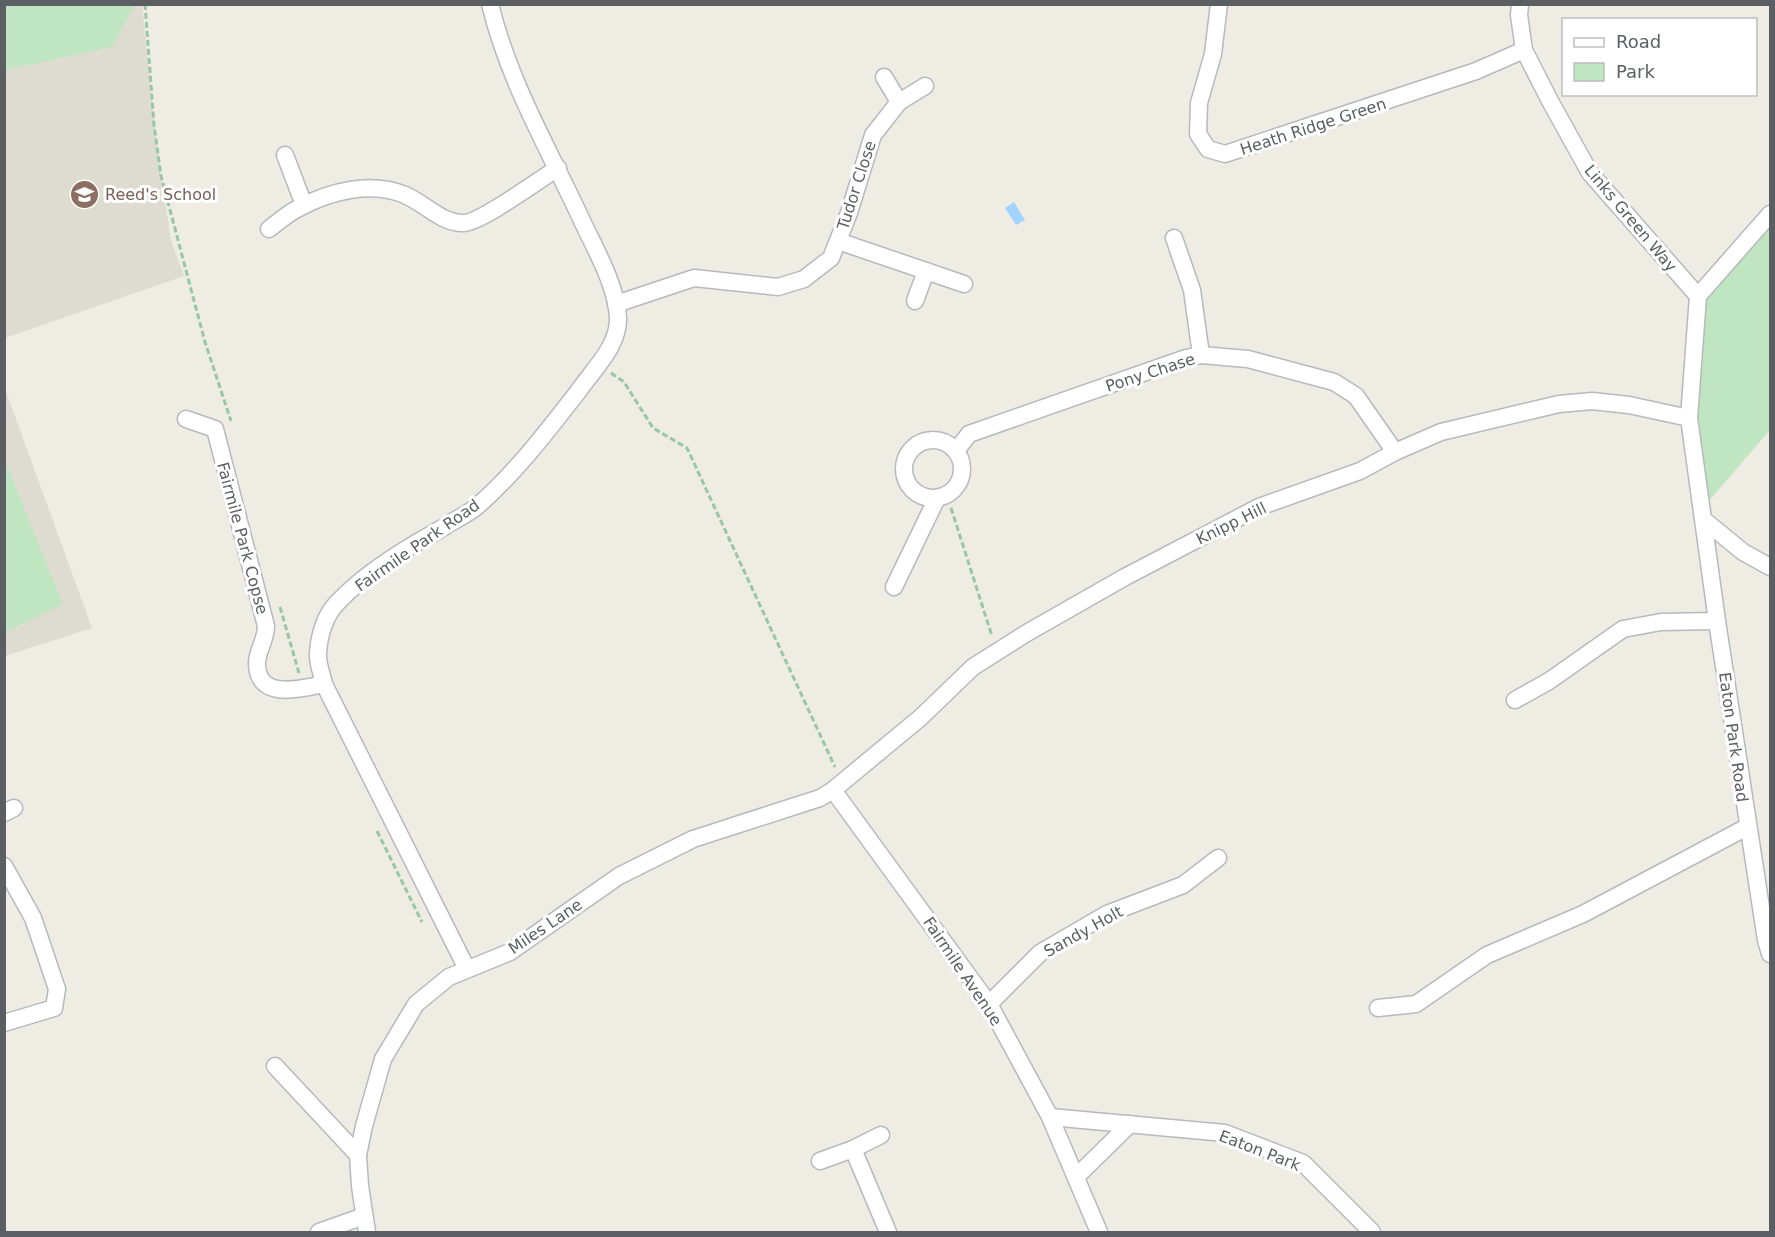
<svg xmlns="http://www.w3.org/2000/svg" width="1775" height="1237" font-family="'DejaVu Sans',sans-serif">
<rect width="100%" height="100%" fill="#eeece3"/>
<!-- education -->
<g fill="#dedbd1">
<path d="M4 5H142L157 147 171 240 184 276 5 338Z"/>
<path d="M4 386 92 628 5 656H4Z"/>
</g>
<!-- green -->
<g fill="#bfe6c0">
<path d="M4 5 134 4V5L112 47 5 70Z"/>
<path d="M1770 222V430L1707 503 1697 420 1705 297Z"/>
<path d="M5 461 63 604 5 632H4Z"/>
</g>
<!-- water -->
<path fill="#a2d4ff" d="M1014 202 1025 220 1016 225 1005 208Z"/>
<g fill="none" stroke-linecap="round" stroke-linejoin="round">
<defs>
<g id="minor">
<path d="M1219 4 1213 54 1199 103 1198 134 1208 149 1225 154 1476 71 1524 50"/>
<path d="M1520 4 1519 15 1524 50 1550 101 1590 173 1698 296"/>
<path d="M884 77 899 102"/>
<path d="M285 155 304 205"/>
<path d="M1770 214 1698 296 1689 418 1717 621 1766 940 1770 954"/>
<path d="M269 229C278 222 288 213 299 208 330 191 371 181 405 195 424 203 441 223 463 223 479 224 540 179 558 168"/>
<path d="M1174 238 1192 290 1201 355"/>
<path d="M838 241 964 284"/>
<path d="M915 301 926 271"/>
<path d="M616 304 694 278 778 287 804 279 831 258 849 213 873 135 899 102 925 86"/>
<path d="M186 419 215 429 266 626C266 640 258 649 257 662 256 701 301 689 324 684"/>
<circle cx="933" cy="469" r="29"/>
<path d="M956 451 969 434 1186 358 1201 355 1248 359 1334 382 1356 396 1395 452"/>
<path d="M1704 520 1743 552 1770 567"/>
<path d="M894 587 937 498"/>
<path d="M1515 700 1549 681 1623 629 1661 622 1717 621"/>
<path d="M833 790 989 1004 1050 1117 1099 1232"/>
<path d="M4 813 14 808"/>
<path d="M4 866 33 918 57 989 54 1008 4 1023"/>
<path d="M467 969 324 684C322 674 317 662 318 653 319 636 325 615 337 603 367 571 407 548 444 527 454 520 466 515 475 508 514 475 549 429 580 389 594 369 619 345 618 318 617 288 597 252 584 225 551 153 509 83 490 4"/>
<path d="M989 1004 1040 953 1107 914 1183 885 1218 858"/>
<path d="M1378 1008 1416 1004 1487 955 1583 914 1747 827"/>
<path d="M275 1066 358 1155"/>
<path d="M1050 1117 1225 1133 1303 1163 1372 1232"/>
<path d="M853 1149 888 1232"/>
<path d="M820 1161 853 1149 881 1135"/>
<path d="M1076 1177 1130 1124"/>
<path d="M319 1232 364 1216"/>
<path d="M367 1232 360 1186 358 1155 364 1126 383 1059 416 1004 449 977 510 952 619 876 693 839 820 798 833 790 920 718 973 667 1025 634 1125 577 1259 507 1360 471 1395 452 1441 432 1559 404 1592 401 1629 405 1689 418"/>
</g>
</defs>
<!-- minor casing -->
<use href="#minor" stroke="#b6b9be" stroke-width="19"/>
<!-- path -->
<g stroke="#98c7a7" stroke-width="3" stroke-dasharray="6 3" stroke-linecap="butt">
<path d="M145 4 154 125 161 176 205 342 231 421"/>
<path d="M611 373 624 382 653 428 687 448 835 767"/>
<path d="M951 508 992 636"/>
<path d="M280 607 299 673"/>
<path d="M377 831 422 922"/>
</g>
<!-- minor -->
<use href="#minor" stroke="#fff" stroke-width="16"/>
</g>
<!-- icons -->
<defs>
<symbol id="school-disc" viewBox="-11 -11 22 22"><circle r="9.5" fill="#8d6e63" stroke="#fff"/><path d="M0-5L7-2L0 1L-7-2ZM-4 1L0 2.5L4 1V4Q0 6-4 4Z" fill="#fff"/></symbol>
</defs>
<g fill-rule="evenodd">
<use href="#school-disc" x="68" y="178" width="33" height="33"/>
</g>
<g text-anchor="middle" stroke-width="6" stroke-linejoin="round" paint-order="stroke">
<!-- street labels -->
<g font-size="16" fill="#5b5f64" stroke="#fff">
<text transform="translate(1313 126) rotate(-18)" y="6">Heath Ridge Green</text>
<text transform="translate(856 185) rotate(-72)" y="6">Tudor Close</text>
<text transform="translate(1631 218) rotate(50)" y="6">Links Green Way</text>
<text transform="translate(1150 372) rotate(-18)" y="6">Pony Chase</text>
<text transform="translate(1231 523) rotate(-26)" y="6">Knipp Hill</text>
<text transform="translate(243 538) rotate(75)" y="6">Fairmile Park Copse</text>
<text transform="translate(417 545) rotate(-35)" y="6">Fairmile Park Road</text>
<text transform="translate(1734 737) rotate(82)" y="6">Eaton Park Road</text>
<text transform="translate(545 926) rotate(-34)" y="6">Miles Lane</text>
<text transform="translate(1083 931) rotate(-29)" y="6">Sandy Holt</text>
<text transform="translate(963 971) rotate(56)" y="6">Fairmile Avenue</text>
<text transform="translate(1260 1150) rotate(21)" y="6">Eaton Park</text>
</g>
<!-- education labels -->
<g font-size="16" fill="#785e54" stroke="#fff" text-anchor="start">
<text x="105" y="200">Reed's School</text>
</g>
</g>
<!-- border -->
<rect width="1775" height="1237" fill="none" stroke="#5b5f64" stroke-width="12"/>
<!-- legend -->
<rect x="1562" y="18" width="195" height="78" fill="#ffffff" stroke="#bdbfc1" stroke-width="1.5"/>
<rect x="1574" y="38" width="30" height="9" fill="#ffffff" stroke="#bdbfc1" stroke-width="1.5"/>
<text x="1616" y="48" font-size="18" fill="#5b5f64">Road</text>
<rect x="1574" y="63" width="30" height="18" fill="#bfe6c0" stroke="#bdbfc1" stroke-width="1.5"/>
<text x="1616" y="78" font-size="18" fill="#5b5f64">Park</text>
</svg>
